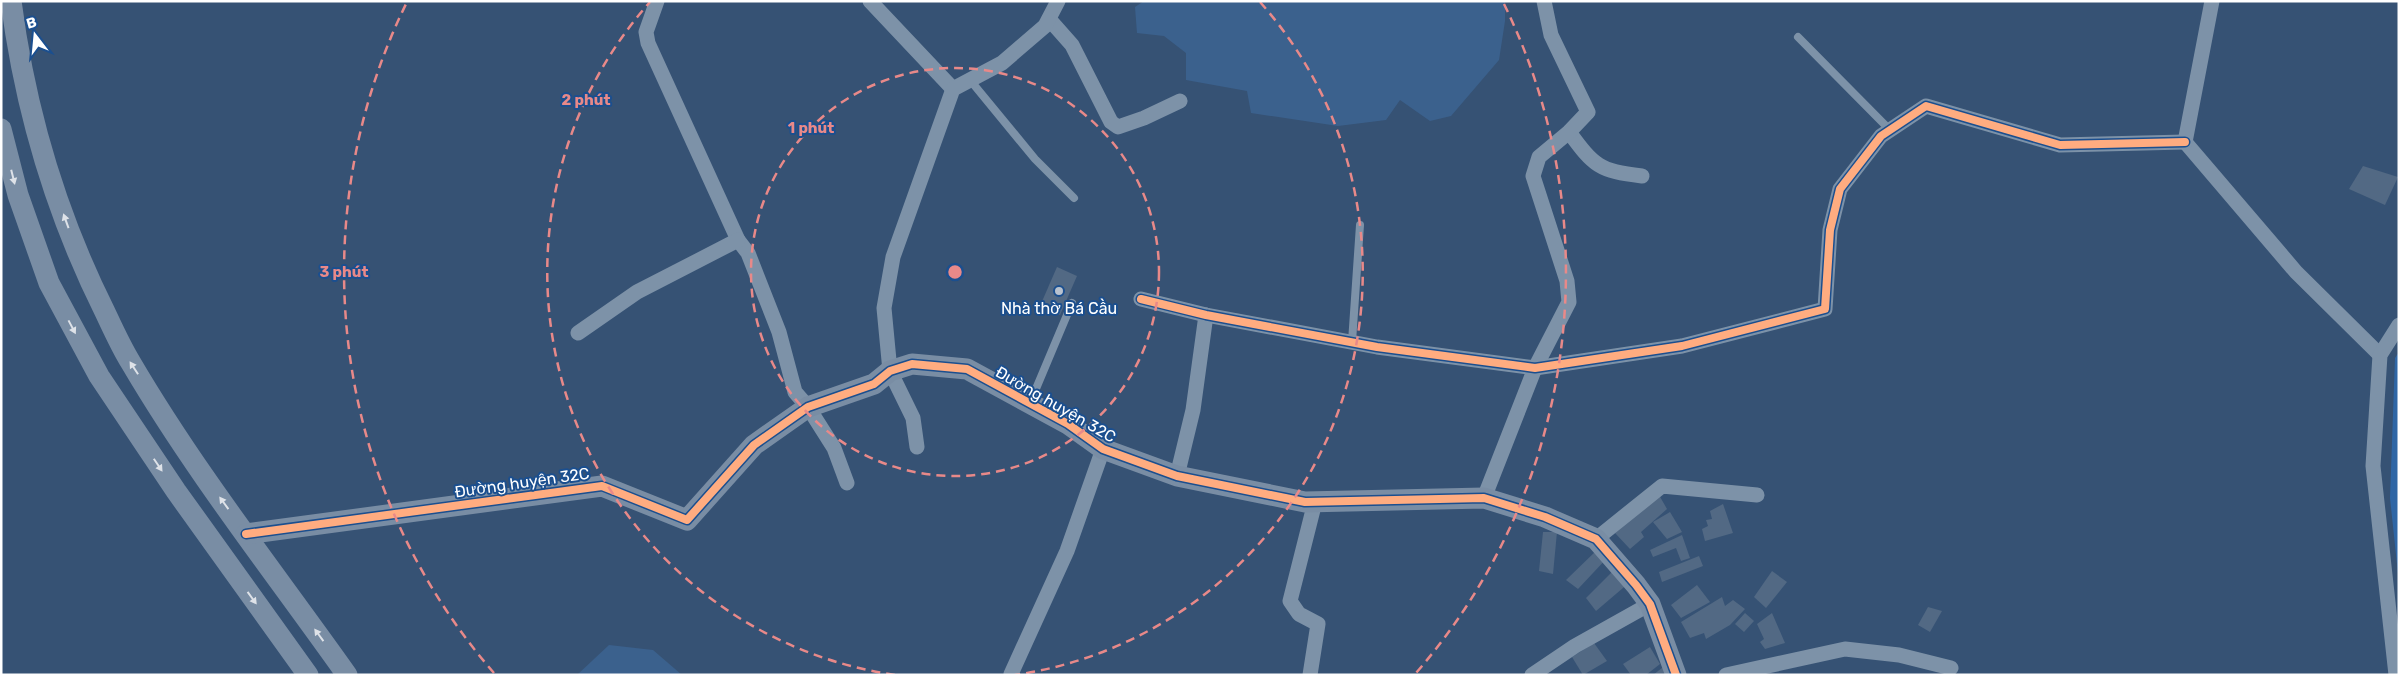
<svg xmlns="http://www.w3.org/2000/svg" width="2400" height="676" font-family="Rubik,sans-serif">
<rect width="100%" height="100%" fill="#365274"/>
<!-- green -->
<path fill="#2f66a5" d="M2399 352V583L2390 498 2395 358Z"/>
<!-- water -->
<g fill="#3b618d">
<path d="M1144 1H1505V21L1499 60 1451 116 1430 121 1400 100 1386 120 1338 126 1251 113 1247 91 1186 80V53L1164 36 1137 33 1135 7Z"/>
<path d="M609 645 653 650 682 675H577Z"/>
</g>
<!-- building -->
<g fill="#526984">
<path d="M2363 166 2398 177 2385 205 2349 189Z"/>
<path d="M1057 267 1077 276 1060 315 1040 306Z"/>
<path d="M1659 495 1667 509 1641 532 1644 537 1630 549 1615 533Z"/>
<path d="M1723 504 1733 533 1705 541 1702 529 1708 526 1706 520 1712 519 1710 511Z"/>
<path d="M1670 512 1682 532 1667 539 1653 522Z"/>
<path d="M1543 532H1557L1553 574 1539 571Z"/>
<path d="M1682 535 1690 558 1681 561 1676 548 1653 557 1650 550Z"/>
<path d="M1599 548 1608 557 1578 589 1566 580Z"/>
<path d="M1699 556 1703 566 1662 582 1659 572Z"/>
<path d="M1616 568 1630 582 1596 611 1586 598Z"/>
<path d="M1772 571 1787 582 1766 608 1754 597Z"/>
<path d="M1697 585 1710 602 1681 618 1671 605Z"/>
<path d="M1722 597 1725 606 1733 600 1745 609 1730 625 1706 639 1704 633 1690 638 1681 622Z"/>
<path d="M1928 607 1942 611 1930 632 1918 625Z"/>
<path d="M1745 613 1754 621 1744 632 1735 624Z"/>
<path d="M1772 613 1785 643 1765 649 1760 642 1764 639 1757 624Z"/>
<path d="M1594 643 1607 661 1583 675 1572 657Z"/>
<path d="M1650 647 1660 664 1646 675H1631L1623 664Z"/>
<path d="M1667 664 1671 675H1653Z"/>
</g>
<g fill="none" stroke-linecap="round" stroke-linejoin="round">
<!-- lane -->
<g stroke="#7d92a8" stroke-width="8">
<path d="M1798 37 1889 129"/>
<path d="M970 80 1035 159 1074 198"/>
<path d="M1352 342 1360 225"/>
<path d="M1030 403 1072 303"/>
</g>
<!-- street -->
<g stroke="#7d92a8" stroke-width="15">
<path d="M657 1 646 32 648 43 738 240 748 253 779 332 795 392 808 407 834 448 847 483"/>
<path d="M870 1 953 89"/>
<path d="M1049 19 1072 45 1111 122 1118 127 1144 118 1180 101"/>
<path d="M1569 132C1594 166 1599 171 1642 176"/>
<path d="M2185 142 2296 272 2380 355"/>
<path d="M2185 142 2212 1"/>
<path d="M1141 299 1206 315 1377 347 1535 368 1682 346 1825 309 1830 230 1840 189 1881 136 1926 106 2060 145 2185 142"/>
<path d="M578 333 637 292 738 240"/>
<path d="M917 447 913 418 890 371 884 308 893 257 953 89 1002 63 1045 26 1058 1"/>
<path d="M1177 476 1193 410 1206 315"/>
<path d="M1484 498 1535 368 1569 302 1567 281 1533 176 1539 157 1569 132 1588 112 1551 35 1544 1"/>
<path d="M1596 539 1662 486 1757 495"/>
<path d="M1011 674 1067 551 1103 449"/>
<path d="M1310 675 1318 624 1299 614 1290 601 1315 502"/>
<path d="M1532 675 1575 646 1650 604"/>
<path d="M1726 675 1845 649 1899 655 1951 668"/>
<path d="M2396 675 2373 466 2380 355 2399 325"/>
</g>
<!-- secondary -->
<g stroke="#798da4" stroke-width="21">
<path d="M11 1C25 109 56 214 105 312 113 329 121 347 131 363 195 472 274 572 347 675"/>
<path d="M1 129 18 195 49 283 99 376 176 491 308 675"/>
<path d="M246 534 602 486 687 520 754 445 808 407 874 384 890 371 912 364 967 369 1068 424 1103 449 1177 476 1305 502 1484 498 1545 517 1596 539 1636 585 1650 604 1676 675"/>
</g>
<defs>
<g id="cycleway">
<path d="M1141 299 1206 315 1377 347 1535 368 1682 346 1825 309 1830 230 1840 189 1881 136 1926 106 2060 145 2185 142"/>
<path d="M246 534 602 486 687 520 754 445 808 407 874 384 890 371 912 364 967 369 1068 424 1103 449 1177 476 1305 502 1484 498 1545 517 1596 539 1636 585 1650 604 1676 675"/>
</g>
</defs>
<!-- cycleway casing -->
<use href="#cycleway" stroke="#1b4f8f" stroke-width="11"/>
<!-- cycleway -->
<use href="#cycleway" stroke="#ffac80" stroke-width="8"/>
</g>
<!-- one-way arrows -->
<defs><path id="oneway-solid" d="M-6-.8H1V-3.2L6.5 0L1 3.2V.8H-6Z" transform="scale(1.25)"/></defs>
<g fill="#dee2e8">
<use href="#oneway-solid" transform="translate(13 177) rotate(76)"/>
<use href="#oneway-solid" transform="translate(66 221) rotate(-110)"/>
<use href="#oneway-solid" transform="translate(72 327) rotate(62)"/>
<use href="#oneway-solid" transform="translate(134 368) rotate(-123)"/>
<use href="#oneway-solid" transform="translate(158 465) rotate(56)"/>
<use href="#oneway-solid" transform="translate(224 503) rotate(-126)"/>
<use href="#oneway-solid" transform="translate(252 598) rotate(54)"/>
<use href="#oneway-solid" transform="translate(319 635) rotate(-126)"/>
</g>
<!-- distance rings -->
<g fill="none" stroke="#e88989" stroke-width="2.5" stroke-dasharray="9 6">
<circle cx="955" cy="272" r="204"/>
<path d="M895 675A407 407 0 0 1 650 2M1260 2A407 407 0 0 1 1015 675"/>
<path d="M494 673A611 611 0 0 1 406 4M1504 4A611 611 0 0 1 1416 673"/>
</g>
<!-- markers -->
<circle fill="#b9c2ce" stroke="#1b4f8f" stroke-width="2" cx="1059" cy="291" r="5"/>
<g text-anchor="middle" stroke-width="4" stroke-linejoin="round" paint-order="stroke">
<!-- poi labels -->
<g font-size="16" fill="#fff" stroke="#1b4f8f">
<text x="1059" y="314">Nhà thờ Bá Cầu</text>
</g>
<!-- street labels -->
<g font-size="16" fill="#fff" stroke="#1b4f8f">
<text transform="translate(1056 404) rotate(30)" y="6">Đường huyện 32C</text>
<text transform="translate(522 482) rotate(-8)" y="6">Đường huyện 32C</text>
</g>
</g>
<circle cx="955" cy="272" r="8" fill="#e88989" stroke="#1b4f8f" stroke-width="2.5"/>
<g font-size="15" text-anchor="middle" font-weight="bold" fill="#e88989" stroke="#1b4f8f" stroke-width="4" stroke-linejoin="round" paint-order="stroke">
<text x="586" y="105">2 phút</text>
<text x="811" y="133">1 phút</text>
<text x="344" y="277">3 phút</text>
</g>
<!-- border -->
<rect width="2400" height="676" fill="none" stroke="#ffffff" stroke-width="5"/>
<!-- north arrow -->
<g transform="translate(35 35) rotate(344)" stroke="#1b4f8f" stroke-width="4" paint-order="stroke">
<path d="M0-4L9 19L0 12L-9 19Z" fill="#ffffff"/>
<text y="-8" font-size="14" font-weight="bold" text-anchor="middle" fill="#ffffff">B</text>
</g>
</svg>
